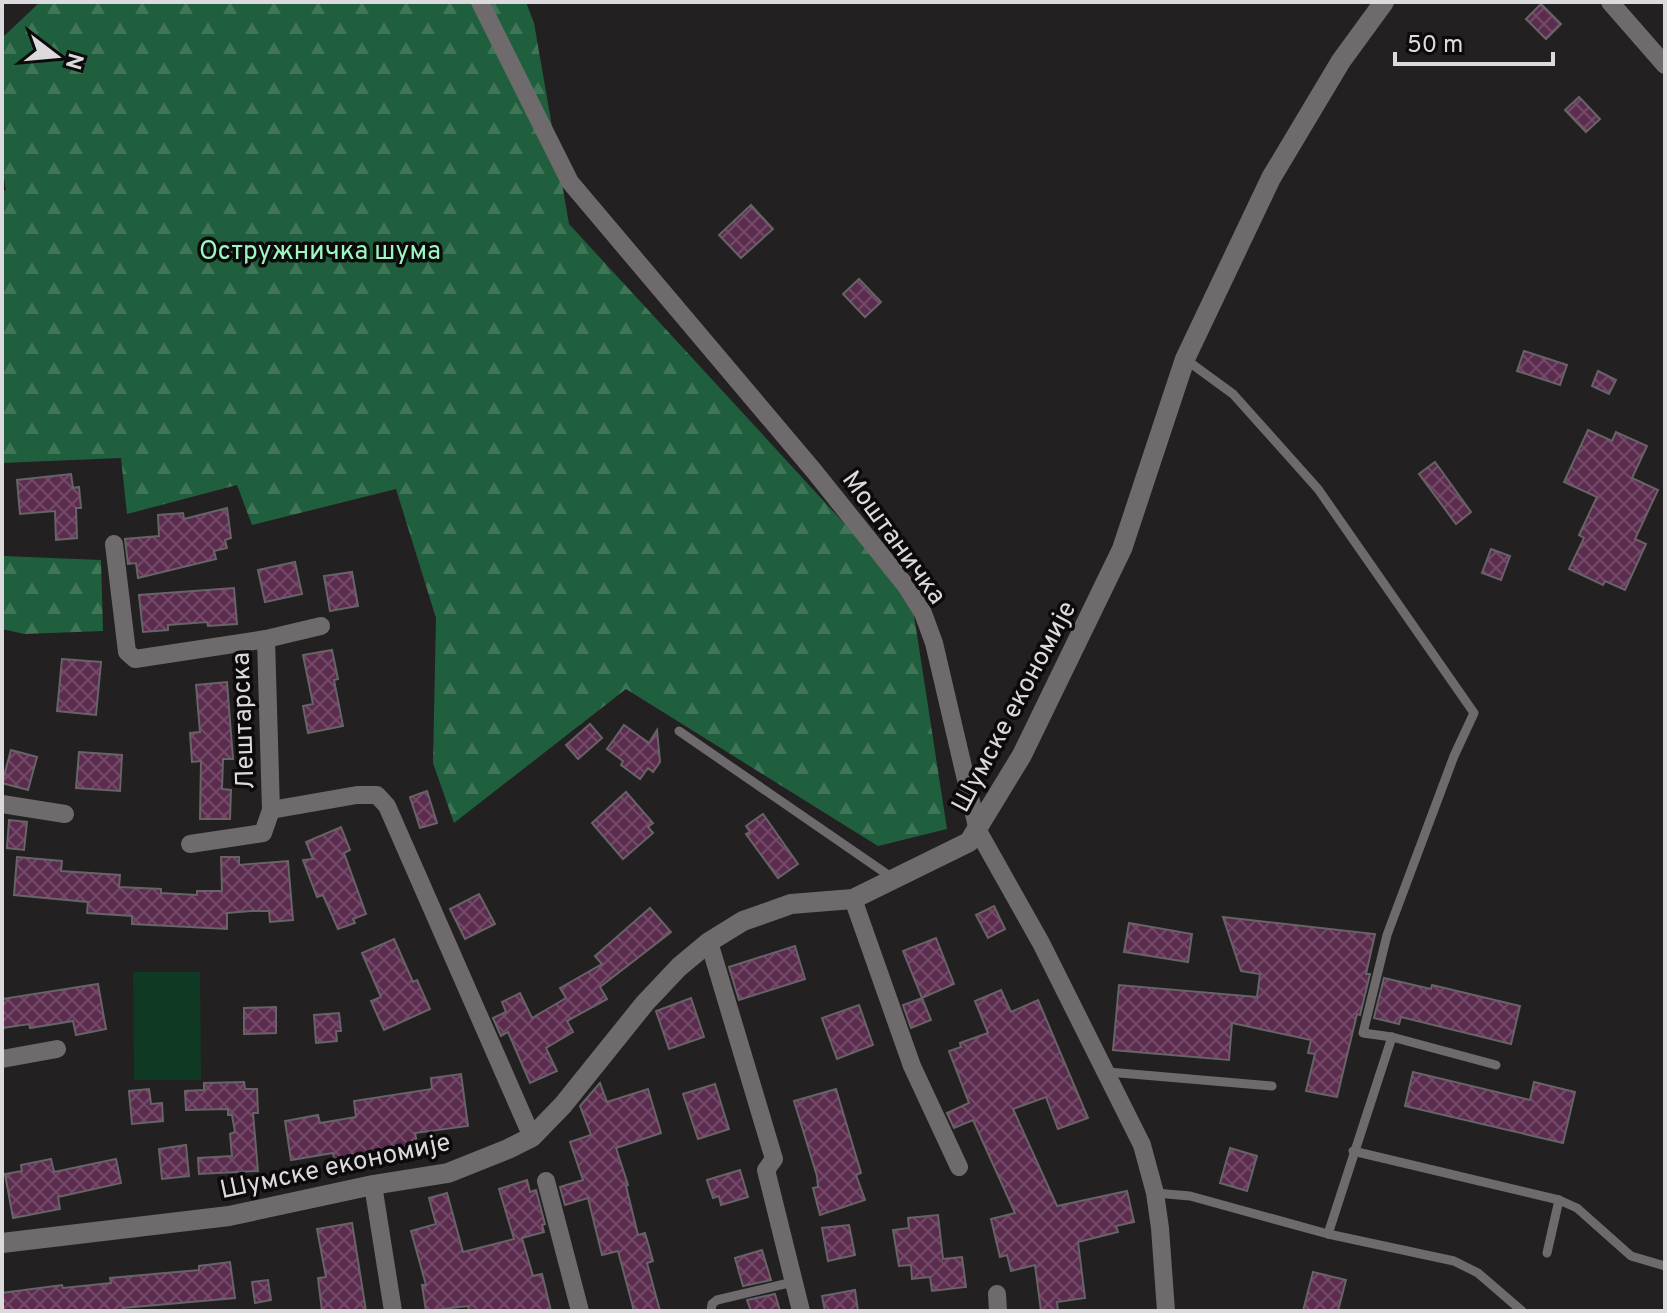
<svg xmlns="http://www.w3.org/2000/svg" width="1667" height="1313" font-family="Overpass,sans-serif">
<defs>
<pattern id="forest-firs" width="22" height="20" patternUnits="userSpaceOnUse" patternTransform="scale(2)"><rect width="22" height="20" fill="#205f3d"/><path d="M5 1l3.5 6h-7zM16 11l3.5 6h-7z" fill="#407558"/></pattern>
<pattern id="building-cross-hatch" width="8" height="8" patternUnits="userSpaceOnUse" patternTransform="scale(2)"><rect width="8" height="8" fill="#5c2c4f"/><path d="M0 0l8 8M0 8l8-8" fill="none" stroke="#734a68"/></pattern>
</defs>
<rect width="100%" height="100%" fill="#232022"/>
<!-- green -->
<path fill="#103923" d="M133 972H200L201 1080H134Z"/>
<!-- forest -->
<g fill="url(#forest-firs)">
<path d="M40 2H526L534 23 569 224 911 596 947 829 878 846 626 689 454 823 433 763 436 618 396 489 252 525 237 485 127 514 121 458 2 463V191L6 190 2 168V38Z"/>
<path d="M2 539 3 556 101 560 103 631 24 634 2 629Z"/>
</g>
<!-- building -->
<g fill="url(#building-cross-hatch)" stroke="#676366" stroke-width="2">
<path d="M1541 4 1561 24 1546 39 1526 19Z"/>
<path d="M1579 97 1600 119 1586 132 1565 110Z"/>
<path d="M751 205 773 229 741 258 719 235Z"/>
<path d="M859 279 881 302 865 317 843 294Z"/>
<path d="M1524 351 1567 365 1560 385 1517 371Z"/>
<path d="M1598 371 1616 380 1609 394 1592 386Z"/>
<path d="M1588 430 1612 441 1616 432 1647 446 1632 478 1658 490 1635 539 1646 544 1625 590 1605 581 1603 585 1569 569 1584 538 1579 535 1597 497 1564 482Z"/>
<path d="M1435 462 1471 512 1456 524 1419 474Z"/>
<path d="M71 474 73 488 79 487 81 508H76L77 538 56 540 55 511 20 514 17 480Z"/>
<path d="M227 508 231 538 225 540 227 548 214 551 216 559 138 578 136 563 128 564 125 539 159 536 158 515 183 513 184 519Z"/>
<path d="M1491 549 1510 556 1501 580 1482 573Z"/>
<path d="M295 562 302 594 265 602 258 570Z"/>
<path d="M352 572 358 606 330 611 324 576Z"/>
<path d="M234 588 237 624 208 626 207 622 168 625V630L143 632 139 595Z"/>
<path d="M332 650 338 679 334 680 343 726 308 733 303 706 313 704 303 655Z"/>
<path d="M62 659 101 662 96 715 57 711Z"/>
<path d="M227 682 233 759H223L222 789 231 790 230 819H200L201 761 192 762 190 733 200 732 196 685Z"/>
<path d="M590 724 602 738 578 759 566 745Z"/>
<path d="M624 725 649 743 657 730 660 762 653 772 648 768 640 779 621 765 623 761 607 749Z"/>
<path d="M11 750 37 757 28 790 2 783Z"/>
<path d="M79 752 122 755 120 791 76 788Z"/>
<path d="M427 791 437 823 420 828 410 797Z"/>
<path d="M626 792 653 823 648 827 653 833 623 859 592 823Z"/>
<path d="M763 814 798 864 778 878 746 834 750 832 746 826Z"/>
<path d="M9 820 27 822 24 850 7 848Z"/>
<path d="M341 827 350 850 344 853 366 914 353 919 355 923 338 929 323 895 317 897 303 860 313 859 306 842Z"/>
<path d="M17 857 62 861 61 871 120 875 119 887 161 889V893L197 895V891H222L221 857H239V865L288 861 293 920 270 922 269 911H251L227 913V929L132 924V916L87 913 88 902 14 895Z"/>
<path d="M479 894 495 924 465 939 450 909Z"/>
<path d="M994 906 1005 929 988 938 976 915Z"/>
<path d="M650 908 671 932 600 987 607 999 567 1021 573 1032 546 1048 557 1071 530 1083 508 1032 501 1036 493 1018 506 1012 502 1002 520 993 532 1018 566 998 560 988 602 964 595 956Z"/>
<path d="M1223 917 1375 934 1366 974H1370L1360 1015 1357 1014 1337 1097 1306 1091 1315 1054 1308 1053 1311 1040 1232 1023 1229 1060 1113 1050 1119 985 1257 997 1260 974 1241 971Z"/>
<path d="M1129 923 1192 934 1188 962 1124 952Z"/>
<path d="M936 938 954 984 922 998 903 951Z"/>
<path d="M394 939 413 982 417 980 430 1009 384 1030 371 1001 381 997 362 953Z"/>
<path d="M795 946 805 979 739 1000 729 967Z"/>
<path d="M1384 978 1431 989 1432 985 1520 1006 1511 1044 1401 1017 1399 1024 1374 1018Z"/>
<path d="M98 984 106 1029 76 1035 73 1021 30 1028 29 1024 2 1028V999Z"/>
<path d="M1001 990 1011 1012 1038 1000 1088 1118 1058 1129 1046 1097 1013 1109 1057 1206 1127 1191 1134 1222 1116 1226 1118 1232 1078 1242 1085 1298 1057 1302 1058 1311H1041L1035 1265 1011 1271 1007 1255 1000 1257 991 1219 1015 1213 973 1120 954 1128 947 1113 969 1103 949 1051 961 1047 960 1043 988 1033 975 1001Z"/>
<path d="M691 998 704 1037 669 1049 656 1011Z"/>
<path d="M922 998 931 1020 911 1028 903 1005Z"/>
<path d="M859 1005 873 1045 837 1059 822 1018Z"/>
<path d="M276 1007V1033L244 1034V1008Z"/>
<path d="M339 1013 341 1031H336L337 1041 316 1043 314 1015Z"/>
<path d="M1413 1072 1530 1100 1534 1082 1575 1092 1563 1143 1405 1106Z"/>
<path d="M461 1074 468 1126 415 1133 418 1148 383 1153V1150L334 1159 333 1153 291 1160 285 1121 318 1115 320 1123 356 1117 354 1101 432 1089 431 1078Z"/>
<path d="M244 1082 245 1089H257L258 1113H253L258 1171 199 1174 198 1158 232 1156 230 1134 235 1132 232 1115H228V1109L186 1110 185 1091 204 1090V1083Z"/>
<path d="M600 1083 607 1102 648 1089 661 1133 616 1148 628 1185 626 1186 638 1235 645 1233 653 1261 647 1263 660 1311H634L618 1251 602 1255 588 1198 565 1205 560 1187 583 1180 570 1142 591 1135 580 1106Z"/>
<path d="M715 1084 729 1129 698 1139 683 1094Z"/>
<path d="M149 1089 151 1104 162 1103 163 1121 132 1124 129 1091Z"/>
<path d="M836 1089 861 1173 856 1175 865 1200 820 1215 813 1188 818 1187 817 1176 794 1101Z"/>
<path d="M186 1145 189 1176 162 1179 159 1149Z"/>
<path d="M1230 1148 1257 1156 1247 1191 1220 1183Z"/>
<path d="M51 1159 54 1172 116 1159 121 1183 58 1197 60 1209 13 1218 5 1174 22 1171 21 1165Z"/>
<path d="M740 1170 748 1197 721 1205 719 1196 713 1198 707 1180Z"/>
<path d="M527 1180 530 1192 536 1190 545 1224 542 1225 544 1232 522 1238 533 1276 542 1274 551 1311H469L468 1306 426 1311 422 1285H426L411 1231 436 1224 429 1198 447 1193 463 1252 514 1239 499 1189Z"/>
<path d="M938 1215 943 1259 962 1257 966 1287 932 1291 930 1277 912 1279 911 1265 899 1266 893 1230 909 1228 908 1218Z"/>
<path d="M352 1223 366 1311H322L318 1278 326 1277 317 1229Z"/>
<path d="M849 1225 855 1255 828 1261 822 1228Z"/>
<path d="M762 1250 771 1280 743 1286 735 1258Z"/>
<path d="M230 1262 235 1298 123 1308V1311H2V1293L62 1285 63 1288 111 1283 110 1278 199 1270V1266Z"/>
<path d="M1313 1272 1346 1280 1338 1311H1303Z"/>
<path d="M268 1280 271 1300 255 1303 252 1282Z"/>
<path d="M855 1290 858 1311H825L822 1296Z"/>
<path d="M775 1294 780 1311H751L747 1300Z"/>
</g>
<g fill="none" stroke-linecap="round" stroke-linejoin="round">
<!-- lane -->
<g stroke="#6f6b6d" stroke-width="9">
<path d="M1185 359 1233 394 1318 489 1474 713 1454 756 1387 935 1363 1033 1392 1037"/>
<path d="M679 731 894 879"/>
<path d="M1108 1072 1272 1086"/>
<path d="M1353 1151 1559 1200 1577 1208 1631 1256 1665 1266"/>
<path d="M1155 1193 1190 1196 1328 1234 1454 1261 1478 1273 1522 1311"/>
<path d="M1328 1234 1392 1037 1496 1065"/>
<path d="M1547 1253 1559 1200"/>
<path d="M711 1311 712 1304 717 1300 793 1282"/>
</g>
<!-- street -->
<g stroke="#6f6b6d" stroke-width="18">
<path d="M480 2 570 182 814 471 906 586 923 613 934 643 978 831 1041 943 1142 1145 1155 1193 1160 1228 1166 1311"/>
<path d="M1610 2 1665 65"/>
<path d="M114 544 127 652 135 659 266 639 271 810 357 795H377L387 806 532 1137"/>
<path d="M266 639 321 626"/>
<path d="M2 804 65 814"/>
<path d="M190 844 263 833 271 810"/>
<path d="M853 899 912 1066 959 1167"/>
<path d="M709 942 774 1159 766 1170 801 1311"/>
<path d="M2 1059 57 1049"/>
<path d="M546 1181 580 1311"/>
<path d="M373 1185 393 1311"/>
<path d="M997 1294 998 1311"/>
</g>
<!-- secondary -->
<path stroke="#6f6b6d" stroke-width="20" d="M2 1243 229 1216 373 1185 448 1173 508 1149 532 1137 563 1105 645 1003 679 967 709 942 743 921 791 904 853 899 969 842 1022 755 1122 549 1185 359 1271 178 1341 61 1384 2"/>
</g>
<g text-anchor="middle" stroke-width="7" stroke-linejoin="round" paint-order="stroke">
<!-- park labels -->
<g font-size="26" fill="#9df7c0" stroke="#0c0a0b">
<text x="320" y="259">Остружничка шума</text>
</g>
<!-- street labels -->
<g font-size="26" fill="#dcdadc" stroke="#0c0a0b">
<text transform="translate(895 537) rotate(54)" y="9">Моштаничка</text>
<text transform="translate(1013 706) rotate(-62)" y="9">Шумске економије</text>
<text transform="translate(242 721) rotate(-92)" y="9">Лештарска</text>
<text transform="translate(335 1165) rotate(-12)" y="9">Шумске економије</text>
</g>
</g>
<!-- border -->
<rect width="1667" height="1313" fill="none" stroke="#dcdadc" stroke-width="8"/>
<!-- north arrow -->
<g transform="translate(56 56) rotate(106)" stroke="#0c0a0b" stroke-width="6" paint-order="stroke">
<path d="M0-6L14 30L0 20L-14 30Z" fill="#dcdadc"/>
<text y="-12" font-size="22" font-weight="bold" text-anchor="middle" fill="#dcdadc">N</text>
</g>
<!-- scale -->
<path d="M1395 52v12h158v-12" fill="none" stroke="#dcdadc" stroke-width="4"/>
<text x="1407" y="52" font-size="24" fill="#dcdadc" stroke="#0c0a0b" stroke-width="6" paint-order="stroke">50 m</text>
</svg>
